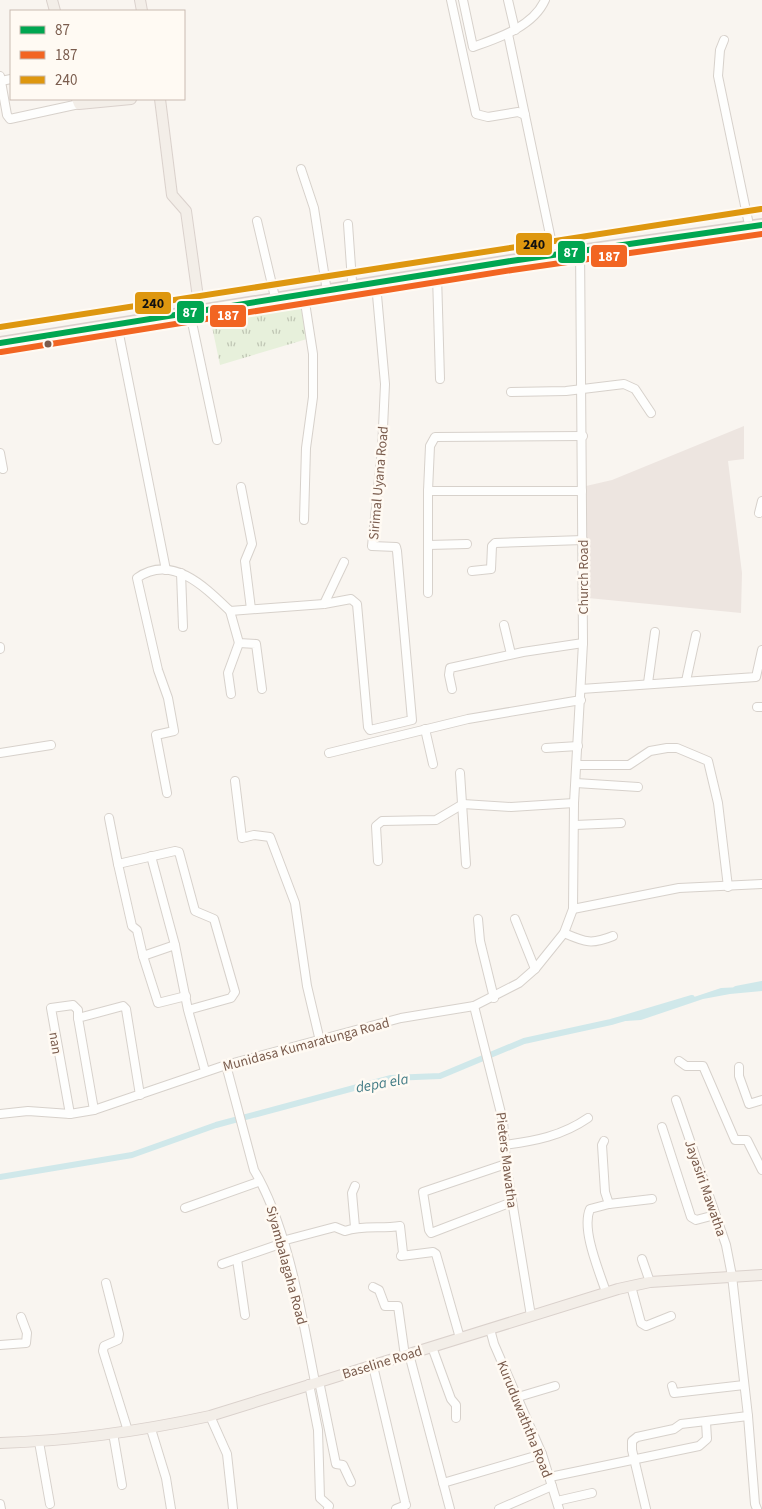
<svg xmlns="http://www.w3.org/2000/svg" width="762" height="1509" font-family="'Source Sans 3',sans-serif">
<defs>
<pattern id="grass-tufts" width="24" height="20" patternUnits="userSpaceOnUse" patternTransform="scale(1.25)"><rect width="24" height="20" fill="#e7f0db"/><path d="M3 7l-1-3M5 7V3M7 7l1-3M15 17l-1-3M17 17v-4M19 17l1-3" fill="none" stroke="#c0c6b4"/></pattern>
</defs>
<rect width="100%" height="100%" fill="#f9f5f0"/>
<!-- industrial -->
<path fill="#ede5e0" d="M744 426V459L728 461 742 573 741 613 588 598 586 486 612 480Z"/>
<!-- grass -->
<path fill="url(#grass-tufts)" d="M300 303 307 339 220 365 210 317Z"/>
<!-- water -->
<path fill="#d0e8ea" d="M762 986V991L730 994 703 999 641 1020 611 1022 640 1015 721 988Z"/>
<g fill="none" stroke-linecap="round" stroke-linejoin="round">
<!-- canal -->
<g stroke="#d0e8ea" stroke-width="6">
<path d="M736 989 762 984"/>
<path d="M0 1177 132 1155 216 1125 391 1078 440 1076 524 1041 611 1022 692 998"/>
</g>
<defs>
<g id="minor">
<path d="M451 0 476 114 488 117 518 112 525 115"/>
<path d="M463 0 473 47C498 38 533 27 545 0"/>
<path d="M508 0 515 30"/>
<path d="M508 34 553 249"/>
<path d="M724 40 720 50 718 76 748 220"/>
<path d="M0 76 7 115 10 119 79 104"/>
<path d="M1 81 11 79"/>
<path d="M301 169 314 208 326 285"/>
<path d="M257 221 274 293"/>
<path d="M348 224 352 281"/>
<path d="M437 275 440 379"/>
<path d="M304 296 313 354V397L306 448 304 520"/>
<path d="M190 313 217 440"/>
<path d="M117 324 166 570"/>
<path d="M511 392 566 391 624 384 635 389 651 413"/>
<path d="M0 453 3 469"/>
<path d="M241 487 252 544 245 561 251 609"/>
<path d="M428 491H582"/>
<path d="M759 513 762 501"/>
<path d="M428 545 467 544"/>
<path d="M472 571 491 569 492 546 495 543 583 540"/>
<path d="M181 573 183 627"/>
<path d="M428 593V491L430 446 435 437 583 436"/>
<path d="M324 604 344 562"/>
<path d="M230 611 239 643 256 644 262 689"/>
<path d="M504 625 511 654"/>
<path d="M0 647V649"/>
<path d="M686 681 696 635"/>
<path d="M648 683 655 632"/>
<path d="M452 689 449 675 450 668 523 652 583 643"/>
<path d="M581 689 756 677 762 650"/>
<path d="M231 694 228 673 239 643"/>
<path d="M757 707H762"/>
<path d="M425 729 433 764"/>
<path d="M546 748 578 746"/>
<path d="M0 753 51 745"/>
<path d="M329 753 468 719 581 700"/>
<path d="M577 765H629L650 751 667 748H677L708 761 718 803 728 887"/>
<path d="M460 773 466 864"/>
<path d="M235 781 242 838 254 835 270 837 295 903 307 986 320 1041"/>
<path d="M576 783 638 787"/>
<path d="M167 793 156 735 174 731 168 698 158 670 137 578C172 553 206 588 230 611L324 604 351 599 357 604 368 727 370 730 412 720 397 551 396 547 372 546 382 450 385 384 376 284"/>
<path d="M109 818 118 864"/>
<path d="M575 825 621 823"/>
<path d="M151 856 175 945"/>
<path d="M378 861 376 826 382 821 436 820 463 804 511 807 574 803"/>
<path d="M573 909 679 888 762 884"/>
<path d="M478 919 480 941 494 998"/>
<path d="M515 919 535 969"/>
<path d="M564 933C585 942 591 945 613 936"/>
<path d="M143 956 158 1003 186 996"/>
<path d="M474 1006 503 1121 506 1164 531 1316"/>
<path d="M188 1010 231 998 235 992 214 919 195 911 179 852 175 851 118 864 132 926 137 930 143 956 175 945 188 1010 205 1071"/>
<path d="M679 1061 686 1066H703L735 1140H747L762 1170"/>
<path d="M226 1065 254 1170C288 1227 302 1316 315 1382"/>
<path d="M739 1067V1076L749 1104 762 1100"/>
<path d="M676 1100 726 1245 732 1276 748 1416 755 1504 757 1509"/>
<path d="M94 1110 78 1018 123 1006 126 1009 140 1095"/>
<path d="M0 1114 28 1111 70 1114 94 1110 226 1065 401 1018 474 1006 519 983 535 969 564 933 573 909 574 803 583 643 580 245"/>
<path d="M70 1114 51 1008 73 1005 78 1010V1018"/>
<path d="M662 1127 691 1217 696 1220 715 1215"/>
<path d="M604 1141 602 1145 605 1192 609 1204"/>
<path d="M504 1145C535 1141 562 1136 588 1118"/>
<path d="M506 1164 423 1192 429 1230 431 1233 512 1202"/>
<path d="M355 1186 352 1193 355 1227"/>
<path d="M185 1208 258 1182"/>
<path d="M282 1241 335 1227 345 1231C362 1225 382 1229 400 1226L403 1253 401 1256 433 1252 436 1254 460 1338"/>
<path d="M237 1259 245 1315"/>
<path d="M642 1259 650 1282"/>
<path d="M222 1264 283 1243"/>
<path d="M106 1283 119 1334 118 1340 104 1346 103 1351 128 1431"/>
<path d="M631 1286 641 1323 646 1326 671 1316"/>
<path d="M373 1287 379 1290 385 1306H398L405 1356"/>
<path d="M606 1292C599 1271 581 1229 590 1209L609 1204 652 1199"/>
<path d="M490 1329 494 1344 542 1454 559 1509"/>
<path d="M0 1345 26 1343 27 1333 21 1317"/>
<path d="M432 1347 451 1399 456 1405V1418"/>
<path d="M409 1354 450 1509"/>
<path d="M373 1366 405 1502 406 1505 396 1509"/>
<path d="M319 1381 336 1464 343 1465 351 1482"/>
<path d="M309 1384 318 1430 320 1498 329 1506 328 1509"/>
<path d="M672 1386 674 1393 744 1385"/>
<path d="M518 1397 555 1386"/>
<path d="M210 1416 227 1454 233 1509"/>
<path d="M151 1429 166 1478 171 1509"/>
<path d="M113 1433 122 1485"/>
<path d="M39 1442 50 1504"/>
<path d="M550 1477 699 1446 707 1439 706 1422"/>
<path d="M443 1483 542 1454"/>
<path d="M557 1501 592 1493"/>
<path d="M0 1504 1 1509"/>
<path d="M499 1509 552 1486"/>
<path d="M646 1509 632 1450V1441L637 1437 674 1429 681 1424 748 1416"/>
</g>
<g id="major">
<path d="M52 0 55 11"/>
<path d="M140 0 142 11"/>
<path d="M77 99 79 104 131 99"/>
<path d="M160 99 172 195 186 211 200 312"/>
<path d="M0 1443C71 1441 141 1431 210 1416L618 1289 650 1282 762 1275"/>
</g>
<path id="highway" d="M0 343 511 261 762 225"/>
</defs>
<!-- minor casing -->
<use href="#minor" stroke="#d7d1cb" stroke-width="10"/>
<!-- major casing -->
<use href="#major" stroke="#dad1cc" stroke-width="12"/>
<!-- highway casing -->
<use href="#highway" stroke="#dad1cc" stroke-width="14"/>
<!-- minor -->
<use href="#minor" stroke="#fefefd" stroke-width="8"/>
<!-- major -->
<use href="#major" stroke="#f3eee8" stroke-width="10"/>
<!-- highway -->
<use href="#highway" stroke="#f2eae7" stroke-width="11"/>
<defs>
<path id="bus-1" d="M0 343 511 261 762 225"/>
<path id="bus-2" d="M1 352 512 270 762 234"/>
<path id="bus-3" d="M0 327 761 209"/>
</defs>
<!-- bus-1 casing -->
<use href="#bus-1" stroke="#fffaf3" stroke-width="10"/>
<!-- bus-2 casing -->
<use href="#bus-2" stroke="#fffaf3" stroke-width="10"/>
<!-- bus-3 casing -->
<use href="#bus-3" stroke="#fffaf3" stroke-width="10"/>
<!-- bus-1 -->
<use href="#bus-1" stroke="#00a651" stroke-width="6"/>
<!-- bus-2 -->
<use href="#bus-2" stroke="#f26522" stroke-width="6"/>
<!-- bus-3 -->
<use href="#bus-3" stroke="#de970f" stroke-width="6"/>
</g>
<!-- markers -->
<circle fill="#7a5c4d" stroke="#fffaf3" stroke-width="2" cx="48" cy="344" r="4.5"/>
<g text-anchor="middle" stroke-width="5" stroke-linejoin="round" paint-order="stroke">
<!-- street labels -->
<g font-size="14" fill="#7a5c4d" stroke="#fffaf3">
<text transform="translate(378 483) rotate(-85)" y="5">Sirimal Uyana Road</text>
<text transform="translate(583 577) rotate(-90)" y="5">Church Road</text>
<text transform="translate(56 1043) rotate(81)" y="5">nan</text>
<text transform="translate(306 1044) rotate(-15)" y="5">Munidasa Kumaratunga Road</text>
<text transform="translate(507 1160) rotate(83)" y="5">Pieters Mawatha</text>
<text transform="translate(706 1188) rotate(71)" y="5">Jayasiri Mawatha</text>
<text transform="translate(287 1265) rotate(75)" y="5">Siyambalagaha Road</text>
<text transform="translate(382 1362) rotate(-17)" y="5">Baseline Road</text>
<text transform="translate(525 1419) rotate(68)" y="5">Kuruduwaththa Road</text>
</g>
<!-- water labels -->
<g font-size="15" font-style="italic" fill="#437c86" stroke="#fffaf3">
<text transform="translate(382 1083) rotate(-10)" y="5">depa ela</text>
</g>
</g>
<g stroke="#fffaf3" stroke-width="2">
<rect x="515" y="232" width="38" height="24" rx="5" fill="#de970f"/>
<rect x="557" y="240" width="29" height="24" rx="5" fill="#00a651"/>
<rect x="590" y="244" width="38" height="24" rx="5" fill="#f26522"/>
<rect x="134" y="291" width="38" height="24" rx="5" fill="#de970f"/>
<rect x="176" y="300" width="29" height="24" rx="5" fill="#00a651"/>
<rect x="209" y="304" width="38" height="24" rx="5" fill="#f26522"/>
</g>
<g font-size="14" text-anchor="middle" font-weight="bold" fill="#fff">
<text x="571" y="257">87</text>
<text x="609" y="261">187</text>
<text x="190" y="317">87</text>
<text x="228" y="320">187</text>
</g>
<g font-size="14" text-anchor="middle" font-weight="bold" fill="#111">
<text x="534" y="249">240</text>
<text x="153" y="308">240</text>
</g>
<!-- legend -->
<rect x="10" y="10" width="175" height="90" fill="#fffaf3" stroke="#cabbb1"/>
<rect x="20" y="26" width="25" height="8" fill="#00a651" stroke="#cabbb1"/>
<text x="55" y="35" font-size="15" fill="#7a5c4d">87</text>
<rect x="20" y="51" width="25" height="8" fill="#f26522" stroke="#cabbb1"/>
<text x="55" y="60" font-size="15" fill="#7a5c4d">187</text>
<rect x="20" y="76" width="25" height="8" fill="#de970f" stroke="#cabbb1"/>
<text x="55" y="85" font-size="15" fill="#7a5c4d">240</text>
</svg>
